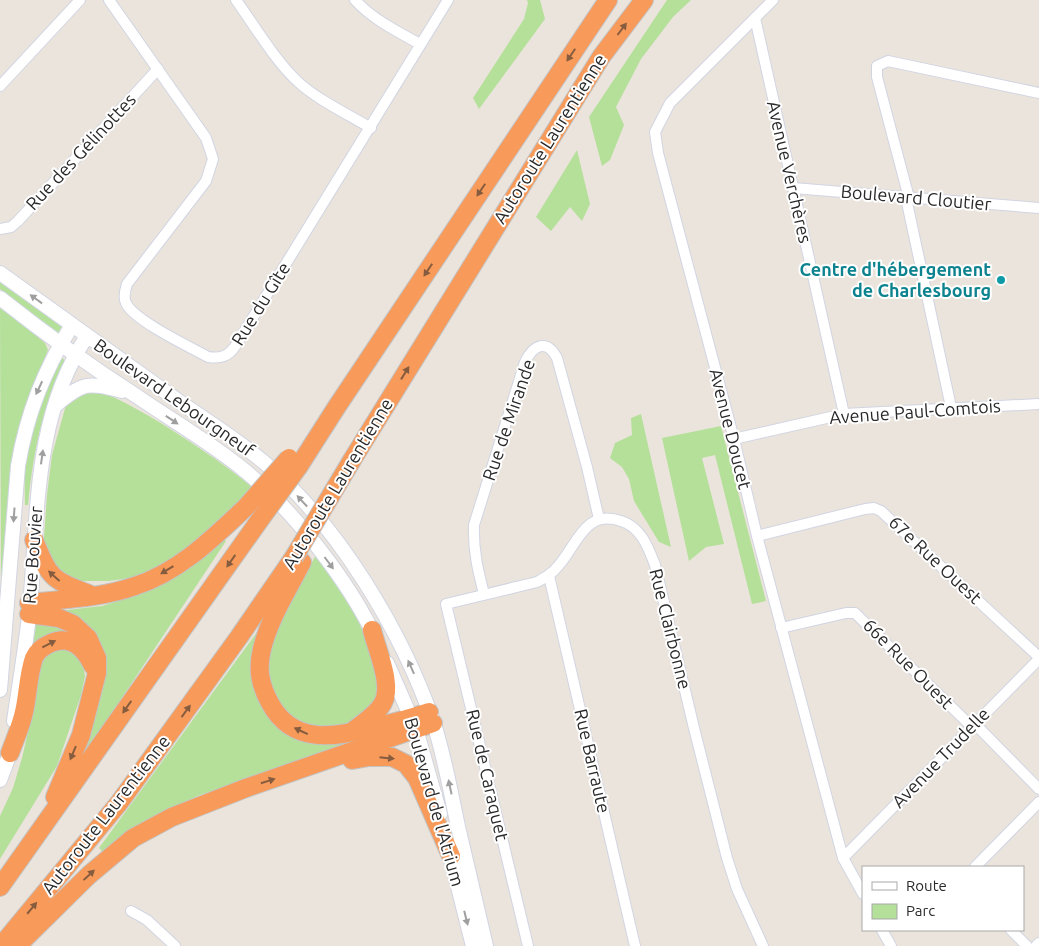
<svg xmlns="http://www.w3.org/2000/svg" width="1039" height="946" font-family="Ubuntu,sans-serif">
<rect width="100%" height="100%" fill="#ebe4dc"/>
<!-- green -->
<g fill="#b4e09a">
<path d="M527 0H540L545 19 479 109 473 98 524 19 528 3Z"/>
<path d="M667 0H691L673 17 641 59 616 107 624 125 610 160 602 166 589 117Z"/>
<path d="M577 150 590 204 582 221 570 207 551 231 536 217Z"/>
<path d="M0 281 62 327 58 333 0 289Z"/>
<path d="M0 306 45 343 48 350 20 422 13 450 1 594Z"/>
<path d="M60 357 65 360C42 406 33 455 28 505H25L24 456 40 400Z"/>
<path d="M93 390C115 396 129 405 149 416 186 438 221 462 255 489L201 542 151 572 130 578 109 581H73L64 578 43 551 47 495 52 455 66 405 75 396Z"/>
<path d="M641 414 671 547 659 542 634 501 629 479 622 467 610 458 615 443 632 435 631 418Z"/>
<path d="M721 426 766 601 752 604 715 455 702 458 724 544 706 547 689 561 662 438Z"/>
<path d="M223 539 226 541 86 752H82C90 729 107 690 105 666 105 659 100 651 98 644 92 628 83 619 67 613V610L102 606 146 592 171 579Z"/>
<path d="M316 555 349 601 365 636 382 679 377 702 348 726 319 730 291 720 265 682 270 639Z"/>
<path d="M33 621 57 622 73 633 35 642 32 641Z"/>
<path d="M260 628 272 715 358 737 360 743 200 795 158 814 141 825 104 853 99 848Z"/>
<path d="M61 649 69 651 78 656 83 664 85 676 81 695 57 766 0 859V816L13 788 22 758 31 719 37 672 46 653Z"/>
</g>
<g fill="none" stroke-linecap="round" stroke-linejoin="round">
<defs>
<g id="street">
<path d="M109 0 206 138 213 159 206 181 127 284C125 290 123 297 126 303 133 320 190 347 208 357 221 359 229 356 236 345L448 0"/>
<path d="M236 0C254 25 274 59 296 80 317 100 346 113 371 128"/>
<path d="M355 0C372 19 398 32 420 44"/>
<path d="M773 0 670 103 655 132 658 153 734 439 757 536 843 858 863 894"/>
<path d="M755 18 844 414"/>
<path d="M0 86 80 0"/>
<path d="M793 188 1039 208"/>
<path d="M906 198 951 407"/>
<path d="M909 198 877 77V66L888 61 1039 93"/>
<path d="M0 229 11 227 18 221 158 69"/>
<path d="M734 439 844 414 1039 404"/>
<path d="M757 536 865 509 874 508 881 511 1039 657"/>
<path d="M549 576 635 946"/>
<path d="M484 594C478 571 473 550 474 525L525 362C534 344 547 339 557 358L587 467 599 519"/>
<path d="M781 628 846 613H855L972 727"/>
<path d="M975 724 1039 789"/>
<path d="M843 858 1039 659"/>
<path d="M975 867 1039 802"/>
<path d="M131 911 147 920 175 946"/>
<path d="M882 930 891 946"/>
<path d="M1011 930 1027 946"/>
<path d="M528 946 446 604 537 582C546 577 553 573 559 565 578 543 585 509 621 521 641 527 648 547 655 565L694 728 727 858 737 889 763 946"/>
<path d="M1036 946 1039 943"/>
</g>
<g id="secondary">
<path d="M0 273C58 315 116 356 174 398 205 420 237 439 266 464 339 527 401 630 433 721 445 757 451 795 459 831 468 870 477 908 486 946"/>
<path d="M0 298C44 333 90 366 138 397 173 421 211 443 244 470 293 510 349 581 376 639"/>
<path d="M56 405C83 382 88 382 122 391"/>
<path d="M387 663 416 729 440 814"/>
<path d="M0 690 18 466C27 413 44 371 72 325"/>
<path d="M14 721C19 686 25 651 29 616 39 519 31 421 87 336"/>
<path d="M0 780 10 753 12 743"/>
<path d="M448 847 473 946"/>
</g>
<g id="highway">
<path d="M352 460 601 57 644 0"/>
<path d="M299 466 336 408 608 0"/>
<path d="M34 540C50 578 50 579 89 594"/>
<path d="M302 562C288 590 269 619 262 649 257 669 260 685 270 703 293 746 336 737 374 727 393 723 411 718 429 712"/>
<path d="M29 603C64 599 101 598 135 586 179 572 213 538 246 507"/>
<path d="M29 614 59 618 73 624 88 638 97 658V673L81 735 55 797"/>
<path d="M354 730C364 722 377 714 383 703 393 685 377 650 372 630"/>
<path d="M10 753C15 739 21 726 24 712 28 695 28 675 34 658 37 651 44 646 51 643 71 634 85 649 93 666"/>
<path d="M352 760 369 757H392L406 764 417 778 451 856"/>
<path d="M0 887 259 521"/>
<path d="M1 946 119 803 239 637 294 557"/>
<path d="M17 946 89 875 133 838 172 817 246 788 433 723"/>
</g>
</defs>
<!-- street casing -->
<use href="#street" stroke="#d1d5e2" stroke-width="12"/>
<!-- secondary casing -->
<use href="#secondary" stroke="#d1d5e2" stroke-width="16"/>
<!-- highway casing -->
<use href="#highway" stroke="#c3c3c3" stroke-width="20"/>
<!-- street -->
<use href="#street" stroke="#fff" stroke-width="10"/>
<!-- secondary -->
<use href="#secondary" stroke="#fff" stroke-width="14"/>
<!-- highway -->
<use href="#highway" stroke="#f89a5a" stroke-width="18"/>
<defs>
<g id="highway-bridge">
<path d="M246 507 289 458"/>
<path d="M259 521 299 466"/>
<path d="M294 557 352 460"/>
</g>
</defs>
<!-- highway-bridge casing -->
<use href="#highway-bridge" stroke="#c3c3c3" stroke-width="20" stroke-linecap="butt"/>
<!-- highway-bridge -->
<use href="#highway-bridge" stroke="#f89a5a" stroke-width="18"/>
</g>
<!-- one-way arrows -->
<defs><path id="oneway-solid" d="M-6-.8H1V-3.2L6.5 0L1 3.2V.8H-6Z" transform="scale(1.25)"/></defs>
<g fill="#865c3f">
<use href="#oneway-solid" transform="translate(622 29) rotate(-53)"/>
<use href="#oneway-solid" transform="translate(571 55) rotate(124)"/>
<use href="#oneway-solid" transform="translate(481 190) rotate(124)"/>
<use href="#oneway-solid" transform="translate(428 270) rotate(124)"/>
<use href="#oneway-solid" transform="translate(405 373) rotate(-58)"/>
<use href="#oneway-solid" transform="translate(231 561) rotate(125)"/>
<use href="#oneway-solid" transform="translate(167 570) rotate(149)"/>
<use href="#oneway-solid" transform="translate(54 576) rotate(-138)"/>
<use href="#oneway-solid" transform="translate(49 644) rotate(-27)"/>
<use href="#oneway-solid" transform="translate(127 707) rotate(125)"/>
<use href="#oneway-solid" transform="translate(186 711) rotate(-54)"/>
<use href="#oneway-solid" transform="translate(301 731) rotate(-155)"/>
<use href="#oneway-solid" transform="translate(73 753) rotate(113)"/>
<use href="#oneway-solid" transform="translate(387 758) rotate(6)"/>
<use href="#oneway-solid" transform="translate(268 781) rotate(-18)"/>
<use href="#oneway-solid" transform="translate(89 875) rotate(-43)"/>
<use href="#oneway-solid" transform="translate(32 908) rotate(-50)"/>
</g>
<g fill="#9f9f9f">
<use href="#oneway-solid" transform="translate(36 299) rotate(-144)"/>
<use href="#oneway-solid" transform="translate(39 388) rotate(115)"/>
<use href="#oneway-solid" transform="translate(172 420) rotate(34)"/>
<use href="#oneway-solid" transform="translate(42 457) rotate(-82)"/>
<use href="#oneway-solid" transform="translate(302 501) rotate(-133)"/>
<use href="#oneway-solid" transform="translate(14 515) rotate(94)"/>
<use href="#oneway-solid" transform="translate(329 563) rotate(53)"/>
<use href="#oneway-solid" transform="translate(411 667) rotate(-114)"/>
<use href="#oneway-solid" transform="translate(450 787) rotate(-102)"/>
<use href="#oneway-solid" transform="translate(466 918) rotate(76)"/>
</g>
<!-- markers -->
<circle fill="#0f9aa8" stroke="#fff" stroke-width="2" cx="1001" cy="280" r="5"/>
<g text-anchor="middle" stroke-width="4" stroke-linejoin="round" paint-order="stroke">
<!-- street labels -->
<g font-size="18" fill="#292929" stroke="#fff">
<text transform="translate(550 139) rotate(-58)" y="6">Autoroute Laurentienne</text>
<text transform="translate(81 152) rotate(-47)" y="6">Rue des Gélinottes</text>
<text transform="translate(789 172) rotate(77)" y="6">Avenue Verchères</text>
<text transform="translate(916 198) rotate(5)" y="6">Boulevard Cloutier</text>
<text transform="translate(261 304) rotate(-58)" y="6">Rue du Gîte</text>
<text transform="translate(174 398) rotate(35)" y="6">Boulevard Lebourgneuf</text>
<text transform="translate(915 412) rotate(-4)" y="6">Avenue Paul-Comtois</text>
<text transform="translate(509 420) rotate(-71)" y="6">Rue de Mirande</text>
<text transform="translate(730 429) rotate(76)" y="6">Avenue Doucet</text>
<text transform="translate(338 484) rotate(-59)" y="6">Autoroute Laurentienne</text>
<text transform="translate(33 555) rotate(-86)" y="6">Rue Bouvier</text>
<text transform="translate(935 560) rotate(43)" y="6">67e Rue Ouest</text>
<text transform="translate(670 629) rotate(76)" y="6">Rue Clairbonne</text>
<text transform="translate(908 664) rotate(45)" y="6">66e Rue Ouest</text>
<text transform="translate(941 758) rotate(-46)" y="6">Avenue Trudelle</text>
<text transform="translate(592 761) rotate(77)" y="6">Rue Barraute</text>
<text transform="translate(487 775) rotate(77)" y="6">Rue de Caraquet</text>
<text transform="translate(434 802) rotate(74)" y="6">Boulevard de l'Atrium</text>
<text transform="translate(106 815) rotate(-52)" y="6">Autoroute Laurentienne</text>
</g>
<!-- culture labels -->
<g font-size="18" font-weight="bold" fill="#0d838f" stroke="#fff" text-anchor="end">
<text x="991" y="276">Centre d'hébergement<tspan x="991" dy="21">de Charlesbourg</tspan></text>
</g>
</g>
<!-- legend -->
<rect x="862" y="866" width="162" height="65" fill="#ffffff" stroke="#a9a9a9"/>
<rect x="872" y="882" width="25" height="8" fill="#ffffff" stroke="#a9a9a9"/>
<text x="906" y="891" font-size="15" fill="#292929">Route</text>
<rect x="872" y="904" width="25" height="15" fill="#b4e09a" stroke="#a9a9a9"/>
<text x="906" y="916" font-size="15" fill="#292929">Parc</text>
</svg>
